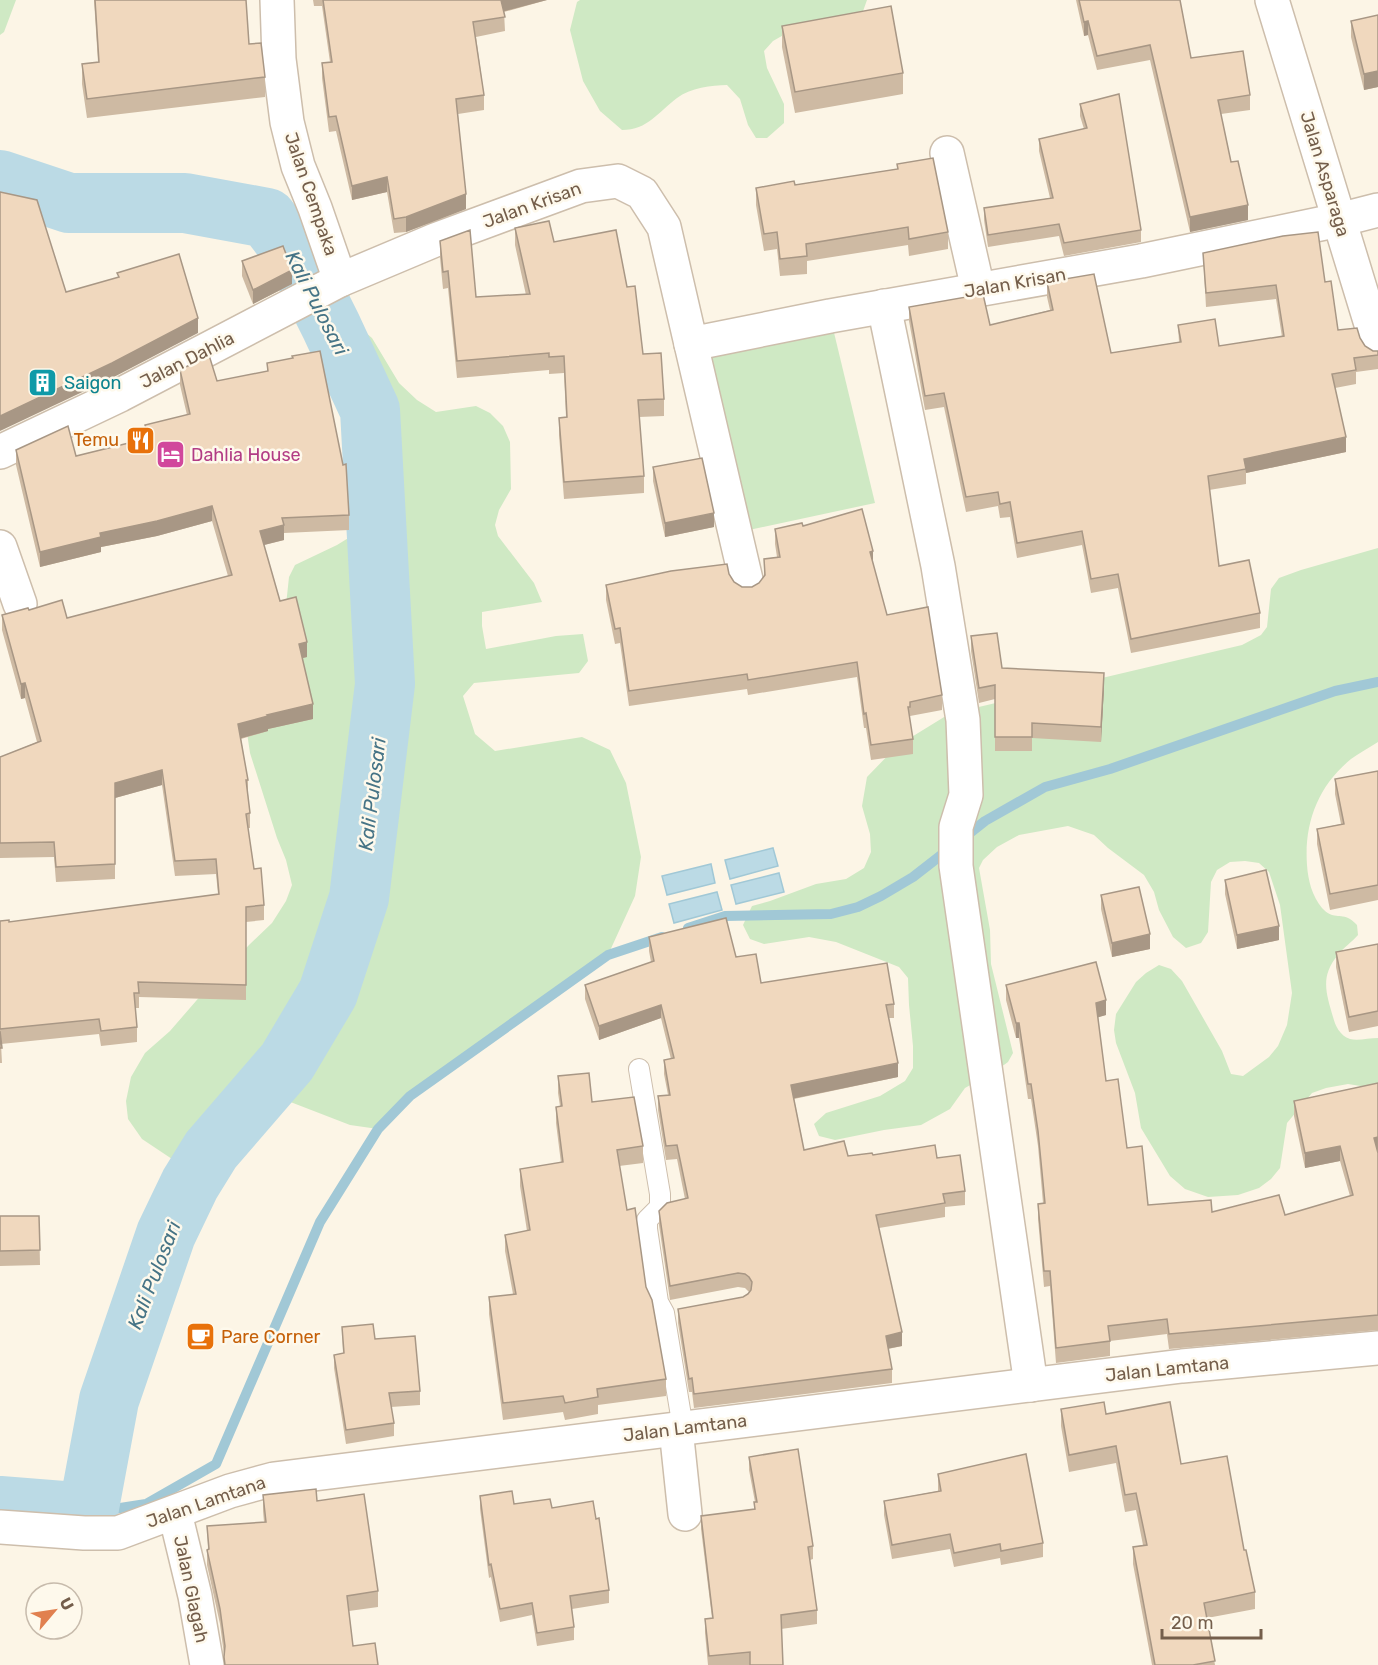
<svg xmlns="http://www.w3.org/2000/svg" width="1378" height="1665" font-family="Rubik,sans-serif">
<rect width="100%" height="100%" fill="#fcf5e6"/>
<!-- green -->
<g fill="#cfe9c4">
<path d="M0 0H16L4 32 0 35Z"/>
<path d="M580 0H867L862 14 787 33 773 41 764 51 767 68 784 104V123L767 138H756L748 125 740 99 727 85C712 85 690 88 677 98 658 112 648 130 622 130L600 111 583 81 570 30 577 2Z"/>
<path d="M830 316 875 503 735 533 691 344Z"/>
<path d="M365 332 372 338 399 383 417 400 436 412 476 406 490 413 503 426 510 442 511 489 499 510 495 525 498 536 534 583 542 602 482 612V626L486 649 556 636 583 634 588 661 579 673 474 683 463 696 475 734 495 751 582 737 610 750 626 783 641 857 635 896 608 955 410 1096 378 1129 350 1125 262 1091 211 1150 196 1175 142 1139 128 1119 126 1101 131 1077 145 1053 170 1031 209 986 250 944 272 923 286 901 292 885 286 860 277 838 250 753 246 726 281 652 289 577 295 565 337 545 350 537 359 522 362 488 352 444 349 413 339 380 337 364 351 335Z"/>
<path d="M1378 548V742C1369 748 1359 753 1351 759 1318 786 1304 823 1307 865 1308 880 1312 896 1322 908 1333 920 1340 913 1350 919 1353 921 1355 923 1357 925L1358 935C1352 942 1344 947 1338 955 1320 976 1326 993 1333 1017 1335 1025 1340 1036 1350 1039 1358 1041 1369 1038 1378 1038V1085L1373 1088 1348 1084 1326 1088 1312 1093 1287 1123 1280 1168 1271 1179 1259 1188 1238 1195 1208 1197 1185 1189 1170 1176 1141 1128 1135 1093 1116 1043 1114 1030 1116 1014 1136 982 1146 973 1159 965 1171 969 1182 981 1222 1051 1231 1074 1243 1076 1269 1057 1278 1046 1287 1025 1292 993 1280 905 1269 872 1259 863 1245 861 1230 862 1217 870 1211 882 1208 932 1201 943 1186 948 1173 937 1159 910 1154 892 1144 875 1108 848 1094 835 1068 826 1019 835 997 847 983 860 979 868 990 930 991 964 1013 1053 1008 1062 997 1070 965 1088 950 1109 921 1125 884 1130 835 1140 819 1136 814 1124 826 1113 880 1096 905 1081 913 1068V1046L909 1005 908 978 899 967 836 942 809 937 764 944 750 939 743 925 752 906 770 901 816 884 846 879 864 868 871 852 870 834 862 806 867 777 897 746 949 714 1242 645 1261 635 1267 627 1271 589 1279 578 1301 570Z"/>
</g>
<!-- water -->
<g fill="#bbdae5" stroke="#a1c8d6" stroke-width="1.5">
<path d="M773 848 778 866 730 879 725 860Z"/>
<path d="M711 864 715 883 667 895 662 876Z"/>
<path d="M779 873 784 892 736 904 731 885Z"/>
<path d="M717 892 722 910 674 923 669 904Z"/>
</g>
<g fill="none" stroke-linecap="round" stroke-linejoin="round">
<!-- stream -->
<g stroke="#a1c8d6" stroke-width="10">
<path d="M961 840 985 821 1045 787 1110 769 1335 691 1378 682"/>
<path d="M688 928 725 916 831 914 858 907 881 896 913 877 949 849"/>
<path d="M88 1513 146 1504 216 1464 320 1222 378 1129 410 1096 608 955 662 937"/>
</g>
<!-- river -->
<path stroke="#bbdae5" stroke-width="60" d="M0 180 69 203H185L267 218 296 256 331 326 370 410 385 684 359 898 328 993 287 1062 211 1150 190 1184 166 1234 109 1400 88 1513 0 1506"/>
<defs>
<path id="service" d="M639 1069 660 1194V1207L647 1220V1229L658 1302 664 1313 683 1428"/>
<g id="minor">
<path d="M277 0 279 59 287 122 298 166 315 208 340 280"/>
<path d="M947 153 978 289"/>
<path d="M884 306 938 566 963 720 966 795 956 827V866L1031 1385"/>
<path d="M691 344 747 584"/>
<path d="M0 452 120 395 340 280 435 240 581 186 618 181 642 193 664 227 691 344 830 316 1141 261 1339 220 1378 210"/>
<path d="M0 547 20 604"/>
<path d="M676 1429 685 1514"/>
<path d="M175 1513 195 1596 207 1665"/>
</g>
<g id="tertiary">
<path d="M1272 0 1378 347"/>
<path d="M0 1527 84 1533H118L230 1491 274 1479 1182 1366 1378 1348"/>
</g>
</defs>
<!-- service casing -->
<use href="#service" stroke="#cdbeac" stroke-width="22"/>
<!-- minor casing -->
<use href="#minor" stroke="#cdbeac" stroke-width="36"/>
<!-- tertiary casing -->
<use href="#tertiary" stroke="#cdbeac" stroke-width="36"/>
<!-- service -->
<use href="#service" stroke="#fff" stroke-width="20"/>
<!-- minor -->
<use href="#minor" stroke="#fff" stroke-width="33"/>
<!-- tertiary -->
<use href="#tertiary" stroke="#fff" stroke-width="33"/>
</g>
<!-- wall -->
<g fill="#cebaa3">
<path d="M94 0H246L249 44 265 77V97L87 118 82 84V64L98 62Z"/>
<path d="M313 0H547L504 12 505 31 476 37 484 95V110L458 114 466 209 406 232 394 233 387 192 352 200 336 131 329 132 322 78V63L330 62 322 6H314Z"/>
<path d="M1076 0H1180L1191 58 1250 95V110L1221 114 1231 162 1248 220 1190 232 1150 60 1097 70 1088 35 1084 36Z"/>
<path d="M1378 15V87L1364 90 1351 37V21Z"/>
<path d="M782 26 903 73V94L795 113 782 47Z"/>
<path d="M1080 104 1141 230V242L1064 256 1059 236 988 247 984 220V208L1050 198 1039 151V139L1084 129 1080 116Z"/>
<path d="M897 164 948 232V249L909 256 908 245 807 261V274L780 276 777 249 764 251 756 205V188L795 185 897 169Z"/>
<path d="M515 228 554 242 627 287 643 354 664 399V416L639 417 644 476V493L564 499 559 435V418L566 417 564 373 549 374V370L457 378 448 288 443 289 440 258V241L476 297 526 295 515 245Z"/>
<path d="M1203 253 1325 282 1338 330 1360 338 1365 346 1373 351H1378V369L1356 372V384L1335 388 1346 452 1246 473V484L1209 490 1219 566 1260 613V628L1131 653 1118 588 1091 593 1082 545 1017 558 1010 517 1000 518 998 506 966 512 944 407 925 410 909 321V307L990 325 1050 310 1047 297V282L1111 353 1179 342 1178 325 1219 346 1282 337 1276 299 1206 307Z"/>
<path d="M242 261 292 284 253 304 242 276Z"/>
<path d="M267 363 349 515V530L284 533V540L264 545 280 601 307 657 302 658 313 719 268 729V731L241 739 248 780V794L250 813V828H248L254 869 264 905V920L246 922V1000L139 997V1008H135L137 1027V1042L101 1046 99 1034 1 1044 2 1063H0V921L9 922 218 894 216 874 175 876 162 785 115 798V879L56 882 54 857 0 858V757L37 742 25 698 21 699 2 630V615L29 610 67 618 228 576 212 521 157 536 101 547V552L40 567 16 465V450L76 456 145 439V425L187 415 180 385V370L217 381 267 372Z"/>
<path d="M653 467 714 527 665 537 653 481Z"/>
<path d="M803 526 873 564 887 615 942 695V710L910 716V722L913 739V754L871 760 866 728H864L857 677 748 695 747 689 629 706 620 643 615 644 606 600V585L729 574 734 582 742 587H752L759 583 764 576V559L777 557 775 544V529Z"/>
<path d="M971 636 1002 668 1104 687 1101 742 1032 738V751H995V699L979 703 971 651Z"/>
<path d="M1378 771V900L1330 910 1317 844V829L1341 824 1335 794V779Z"/>
<path d="M1225 880 1279 940 1237 949 1225 894Z"/>
<path d="M1101 895 1150 949 1112 957 1101 909Z"/>
<path d="M649 937 736 957 761 983 894 1004V1018H889L898 1077 794 1099 804 1150 848 1156 873 1155 937 1158 965 1191V1205L945 1207V1217L879 1228 902 1346 888 1349 892 1369V1383L694 1408 692 1392H689L678 1323V1309L743 1297 749 1292 745 1288 738 1287 670 1300 659 1225V1211L685 1199 677 1159 666 1160 658 1110V1096L668 1095 664 1074V1060L671 1059 661 1018 599 1040 585 999V985L651 962 649 951Z"/>
<path d="M1378 944V1026L1349 1032 1336 967V952Z"/>
<path d="M1006 985 1106 1015 1098 1017 1106 1081 1127 1148 1148 1205 1212 1212 1285 1215 1350 1196 1340 1161 1305 1168 1294 1116V1101L1378 1083V1330L1169 1349 1167 1334 1110 1341V1356L1056 1363 1050 1286 1044 1287 1038 1219V1204L1043 1203 1038 1146 1031 1099H1028L1019 1038H1016L1006 1000Z"/>
<path d="M558 1076 592 1102 643 1146V1163L619 1166 627 1210 646 1287 666 1379V1396L598 1405V1414L565 1420 563 1412 503 1420 489 1314V1297L513 1294 505 1251V1235L527 1231 520 1186V1169L561 1163 556 1123V1107L560 1106 558 1093Z"/>
<path d="M0 1216H39L40 1265 0 1266Z"/>
<path d="M342 1327 375 1339 420 1391V1405L391 1407 394 1423V1436L346 1444 334 1368V1355L343 1353Z"/>
<path d="M1061 1409 1106 1414 1181 1464 1244 1550 1255 1592V1609L1207 1618 1215 1665H1152L1133 1564V1547L1143 1545 1136 1510 1125 1512 1116 1463 1069 1472 1061 1426Z"/>
<path d="M749 1457 813 1546V1559L810 1560 817 1610V1624L781 1629 783 1665H708L705 1633V1619L712 1618 701 1529V1516L754 1509 755 1502 749 1470Z"/>
<path d="M938 1474 1043 1543V1557L1001 1565 1000 1558 954 1567 950 1549 892 1559 884 1515V1501L938 1491Z"/>
<path d="M263 1495 317 1501 378 1591V1607L349 1611 353 1646 378 1665H224V1655L220 1624 207 1565V1550L208 1549 207 1526 264 1522 263 1511Z"/>
<path d="M480 1496 514 1504 552 1508 609 1590V1603L572 1609 574 1627V1640L537 1646 532 1615 500 1622 491 1577 489 1578 480 1509Z"/>
</g>
<!-- shaded-wall -->
<g fill="#a89785">
<path d="M501 0H547L501 12Z"/>
<path d="M1088 21V35L1084 36V22Z"/>
<path d="M1378 71V87L1364 90V74Z"/>
<path d="M387 177V192L352 200V186Z"/>
<path d="M466 194V209L406 232V217Z"/>
<path d="M1248 205V220L1190 232V217Z"/>
<path d="M292 270V284L253 304V290Z"/>
<path d="M198 318V333L112 378 0 431V416Z"/>
<path d="M1346 437V452L1246 473 1244 459Z"/>
<path d="M212 506V521L157 536 101 547V552L40 567V552L100 533Z"/>
<path d="M714 513V527L665 537V523Z"/>
<path d="M284 525V540L260 546V531Z"/>
<path d="M873 551V566L870 552Z"/>
<path d="M307 642V657L299 659V644Z"/>
<path d="M1104 673V687L1101 742V727Z"/>
<path d="M25 683V698L21 699V684Z"/>
<path d="M313 704V719L268 729V731L238 739V724L267 715Z"/>
<path d="M162 770V785L115 798V783Z"/>
<path d="M1279 926V940L1237 949V935Z"/>
<path d="M1150 934V949L1112 957V943Z"/>
<path d="M1106 1000V1015L1096 1018V1003Z"/>
<path d="M661 1005V1018L599 1040V1026Z"/>
<rect x="1016" y="1023" width="3" height="15"/>
<path d="M898 1063V1077L791 1099V1085Z"/>
<path d="M1378 1137V1153L1374 1138Z"/>
<path d="M1340 1146V1161L1305 1168V1153Z"/>
<path d="M902 1332V1346L886 1349V1336Z"/>
</g>
<!-- building -->
<g fill="#f0d8be" stroke="#a89785" stroke-width="1.5">
<path d="M95 0H246L249 44 261 43 265 77 87 99 82 64 99 62Z"/>
<path d="M323 0H501L505 17 473 22 484 95 456 99 466 194 406 217 394 219 387 177 352 186 336 116 329 117 322 63 332 62Z"/>
<path d="M1079 0H1180L1191 58 1243 51 1250 95 1218 100 1231 162 1238 161 1248 205 1190 217 1150 45 1097 56 1088 21 1084 22Z"/>
<path d="M891 6 903 73 795 92 782 26Z"/>
<path d="M1378 15V71L1364 74 1351 21Z"/>
<path d="M1119 94 1141 230 1064 243 1059 224 988 235 984 208 1053 198 1039 139 1087 128 1080 104Z"/>
<path d="M933 158 948 232 909 239 908 227 806 244 807 256 780 259 777 232 764 234 756 188 794 181 795 185 898 169 897 164Z"/>
<path d="M0 192 37 200 66 292 119 277 117 273 179 254 198 318 112 363 0 416Z"/>
<path d="M549 221 554 242 616 230 627 287 635 286 643 354 661 353 664 399 638 400 644 476 564 482 559 418 567 417 564 356 549 357V353L457 361 448 271 443 272 440 241 470 230 476 297 530 294 515 228Z"/>
<path d="M1318 232 1325 282 1331 281 1338 330 1357 328 1360 338 1365 346 1373 351H1378V355L1354 358 1356 370 1332 374 1346 437 1244 459 1246 469 1208 476 1219 566 1249 560 1260 613 1131 639 1118 574 1091 579 1082 531 1017 543 1010 502 1000 504 998 492 966 497 944 393 925 396 909 307 983 294 990 325 1053 310 1047 282 1094 274 1111 353 1181 342 1178 325 1215 319 1219 346 1284 336 1276 285 1206 293 1203 253 1283 236Z"/>
<path d="M283 246 292 270 253 290 242 261Z"/>
<path d="M320 351 343 465 346 464 349 515 282 518 284 525 260 531 280 601 296 597 307 642 299 644 313 704 267 715 268 716 238 724 248 780H246L250 813 246 814 254 869 261 868 264 905 246 907V985L138 982 139 993H134L137 1027 101 1031 99 1019 0 1029V921L9 920V922L219 894 216 859 175 861 162 770 115 783V864L56 867 54 842 0 843V757L41 741 25 683 21 684 2 615 28 608 29 610 62 600 67 618 232 575 212 506 157 521 100 533 101 537 40 552 16 450 68 426 76 456 149 438 145 425 190 414 180 370 209 355 217 381 268 371 267 363 293 358 292 356Z"/>
<path d="M702 458 714 513 665 523 653 467Z"/>
<path d="M862 509 873 551 870 552 887 615 928 607 942 695 910 702V707H908L913 739 871 745 866 713 864 714 857 662 748 680 747 674 629 691 620 628 615 629 606 585 671 571 727 564 729 574 734 582 742 587H752L759 583 765 575 764 559 780 557 775 529 802 523 803 526Z"/>
<path d="M997 633 1002 668 1104 673 1101 727 1032 723V737H995V685L979 688 971 636Z"/>
<path d="M1378 771V885L1330 894 1317 829 1344 824 1335 779Z"/>
<path d="M1266 870 1279 926 1237 935 1225 880Z"/>
<path d="M1139 887 1150 934 1112 943 1101 895Z"/>
<path d="M726 918 736 957 756 954 761 983 887 963 894 1004 886 1005 898 1063 791 1085 804 1150 844 1141 848 1156 872 1153 873 1155 935 1145 937 1158 960 1155 965 1191 943 1194 945 1203 876 1215 902 1332 886 1336 892 1369 694 1394 692 1378 689 1379 678 1309 743 1297 748 1294 751 1290 752 1282 749 1277 745 1274 738 1273 670 1286 659 1211 667 1203 688 1198 677 1145 666 1146 658 1096 670 1095 664 1060 674 1058 661 1005 599 1026 585 985 654 961 649 937Z"/>
<path d="M1378 944V1011L1349 1017 1336 952Z"/>
<path d="M1096 962 1106 1000 1096 1003 1106 1081 1118 1079 1127 1148 1142 1146 1148 1205 1211 1200 1212 1212 1279 1195 1285 1215 1353 1195 1340 1146 1305 1153 1294 1101 1378 1083V1137L1374 1138 1378 1153V1315L1169 1334 1167 1319 1108 1326 1110 1341 1056 1348 1050 1271H1044L1038 1204 1045 1203 1038 1131 1031 1084H1028L1019 1023H1016L1006 985Z"/>
<path d="M0 1031 2 1048H0Z"/>
<path d="M589 1073 592 1102 634 1097 643 1146 617 1150 627 1210 635 1208 646 1287 652 1300 666 1379 597 1389 598 1397 565 1403 563 1396 503 1403 489 1297 516 1294 505 1235 530 1230 520 1169 563 1162 556 1107 562 1106 558 1076Z"/>
<path d="M0 1216H39L40 1250 0 1251Z"/>
<path d="M373 1324 375 1339 415 1336 420 1391 389 1393 394 1423 346 1430 334 1355 344 1353 342 1327Z"/>
<path d="M1104 1402 1106 1414 1170 1402 1181 1464 1227 1456 1244 1550H1246L1255 1592 1204 1603 1215 1661 1193 1665H1155L1133 1547 1147 1545 1136 1493 1125 1495 1116 1446 1069 1455 1061 1409Z"/>
<path d="M798 1449 813 1546 808 1547 817 1610 781 1615 783 1665H750V1652L709 1656 705 1619 713 1618 701 1516 755 1509 754 1502H757L749 1457Z"/>
<path d="M1026 1454 1043 1543 1001 1551 1000 1544 954 1553 950 1534 892 1545 884 1501 941 1491 938 1474Z"/>
<path d="M316 1489 317 1501 364 1494 378 1591 347 1596 353 1646 375 1643 378 1665H225L224 1657 225 1646 220 1609 207 1550 209 1549 207 1526 266 1522 263 1495Z"/>
<path d="M512 1491 514 1504 550 1499 552 1508 593 1501 596 1519 599 1518 609 1590 570 1596 574 1627 537 1633 532 1603 500 1609 491 1564 489 1565 480 1496Z"/>
</g>
<!-- icons -->
<defs>
<symbol id="building-square" viewBox="-11 -11 22 22"><rect x="-9" y="-9" width="18" height="18" rx="4" fill="#0f9aa8" stroke="#fef9ec"/><path d="M-4-6H4V6H1V3H-1V6H-4ZM-2.5-4.3h1.7v1.8h-1.7ZM.8-4.3h1.7v1.8H.8ZM-2.5-1h1.7V.8h-1.7ZM.8-1h1.7V.8H.8Z" fill="#fff"/></symbol>
<symbol id="restaurant-square" viewBox="-11 -11 22 22"><rect x="-9" y="-9" width="18" height="18" rx="4" fill="#e8710a" stroke="#fef9ec"/><path d="M-5-6h1v4h1v-4h1v4h1v-4h1v5L-1.5 .5V6h-2V.5L-5-1ZM5-6V6H3V1.5H1.5Q1.5-4 5-6Z" fill="#fff"/></symbol>
<symbol id="hotel-square" viewBox="-11 -11 22 22"><rect x="-9" y="-9" width="18" height="18" rx="4" fill="#d1479c" stroke="#fef9ec"/><path d="M-6-4.5h1.5V1H6V5H4.5V3h-9V5H-6ZM-4 0a1.8 1.8 0 1 1 3.6 0ZM.5 0V-2.5h3Q6-2.5 6 0Z" fill="#fff"/></symbol>
<symbol id="cafe-square" viewBox="-11 -11 22 22"><rect x="-9" y="-9" width="18" height="18" rx="4" fill="#e8710a" stroke="#fef9ec"/><path d="M-5.5-4.5H6V0H3Q3 3.5 0 3.5H-2.5Q-5.5 3.5-5.5 0ZM3-3.2v2h1.7v-2ZM-6 4.5H4V6H-6Z" fill="#fff"/></symbol>
</defs>
<g fill-rule="evenodd">
<use href="#building-square" x="26" y="366" width="33" height="33"/>
<use href="#restaurant-square" x="124" y="424" width="33" height="33"/>
<use href="#hotel-square" x="154" y="438" width="33" height="33"/>
<use href="#cafe-square" x="184" y="1320" width="33" height="33"/>
</g>
<g text-anchor="middle" stroke-width="5" stroke-linejoin="round" paint-order="stroke">
<!-- street labels -->
<g font-size="18" fill="#745e4b" stroke="#fef9ec">
<text transform="translate(1325 174) rotate(73)" y="6">Jalan Asparaga</text>
<text transform="translate(311 194) rotate(71)" y="6">Jalan Cempaka</text>
<text transform="translate(532 205) rotate(-20)" y="6">Jalan Krisan</text>
<text transform="translate(1015 283) rotate(-10)" y="6">Jalan Krisan</text>
<text transform="translate(187 360) rotate(-27)" y="6">Jalan Dahlia</text>
<text transform="translate(1167 1369) rotate(-6)" y="6">Jalan Lamtana</text>
<text transform="translate(685 1428) rotate(-7)" y="6">Jalan Lamtana</text>
<text transform="translate(206 1502) rotate(-19)" y="6">Jalan Lamtana</text>
<text transform="translate(191 1589) rotate(78)" y="6">Jalan Glagah</text>
</g>
<!-- culture labels -->
<g font-size="18" fill="#0d838f" stroke="#fef9ec" text-anchor="start">
<text x="64" y="389">Saigon</text>
</g>
<!-- food labels -->
<g font-size="18" fill="#c56008" stroke="#fef9ec" text-anchor="end">
<text x="119" y="446">Temu</text>
<text x="221" y="1343" text-anchor="start">Pare Corner</text>
</g>
<!-- hotel labels -->
<g font-size="18" fill="#b23c85" stroke="#fef9ec" text-anchor="start">
<text x="191" y="461">Dahlia House</text>
</g>
<!-- water labels -->
<g font-size="20" font-style="italic" fill="#467486" stroke="#fef9ec">
<text transform="translate(317 303) rotate(63)" y="7">Kali Pulosari</text>
<text transform="translate(372 794) rotate(-83)" y="7">Kali Pulosari</text>
<text transform="translate(154 1275) rotate(-69)" y="7">Kali Pulosari</text>
</g>
</g>
<!-- north arrow -->
<g transform="translate(54 1611) rotate(61)"><circle r="28" fill="#fef9ec" stroke="#c7bbac" stroke-width="1.5"/>
<path d="M0-4.5L10 22L0 15L-10 22Z" fill="#e1804f"/>
<text y="-9" font-size="16" font-weight="bold" text-anchor="middle" fill="#745e4b">U</text>
</g>
<!-- scale -->
<path d="M1162 1629v9h99v-9" fill="none" stroke="#745e4b" stroke-width="3"/>
<text x="1171" y="1629" font-size="18" fill="#745e4b" stroke="#fef9ec" stroke-width="4.5" paint-order="stroke">20 m</text>
</svg>
